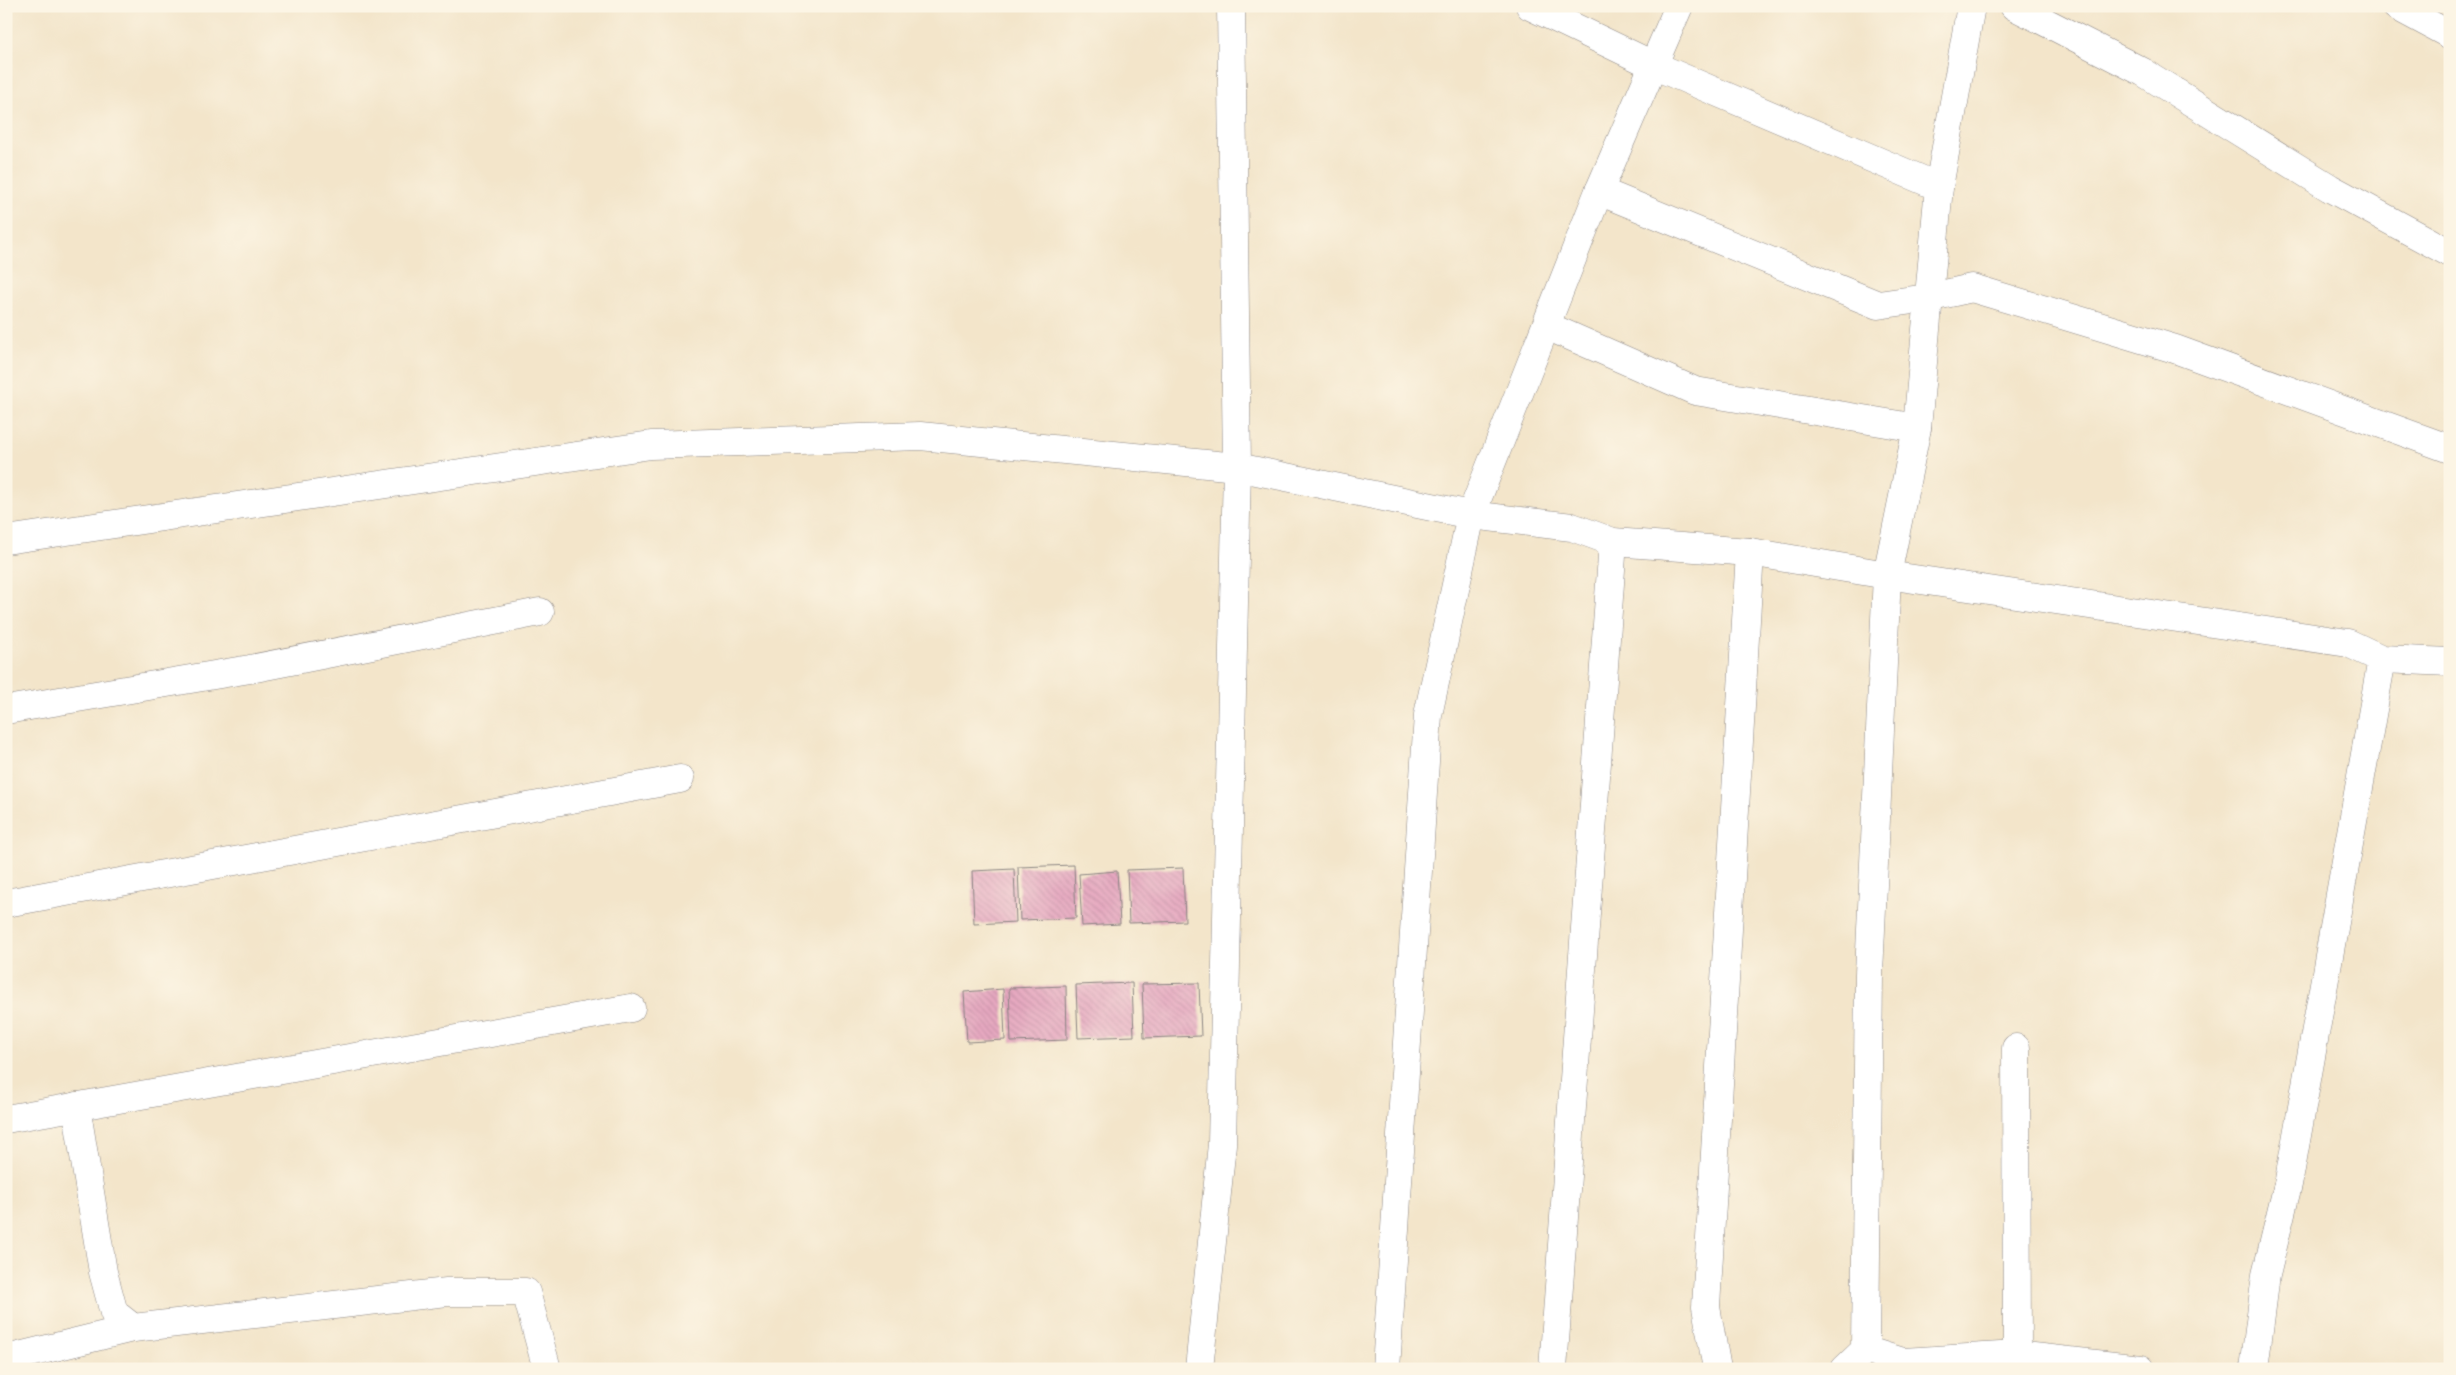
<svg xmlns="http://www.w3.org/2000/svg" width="2456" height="1375" font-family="Itim,sans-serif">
<defs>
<pattern id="building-back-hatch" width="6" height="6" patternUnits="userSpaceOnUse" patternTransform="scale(1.25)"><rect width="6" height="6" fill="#e6a8c0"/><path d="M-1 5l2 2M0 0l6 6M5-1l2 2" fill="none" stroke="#c590a6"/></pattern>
</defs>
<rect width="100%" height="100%" fill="#fcf5e5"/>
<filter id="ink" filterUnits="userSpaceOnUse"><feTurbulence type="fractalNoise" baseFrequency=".02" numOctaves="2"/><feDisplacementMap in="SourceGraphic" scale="10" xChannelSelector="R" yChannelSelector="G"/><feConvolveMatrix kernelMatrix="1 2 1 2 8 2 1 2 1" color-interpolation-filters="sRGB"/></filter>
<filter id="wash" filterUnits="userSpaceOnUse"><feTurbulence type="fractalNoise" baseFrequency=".0096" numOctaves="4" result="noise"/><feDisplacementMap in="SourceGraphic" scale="20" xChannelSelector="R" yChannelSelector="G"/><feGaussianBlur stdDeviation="1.12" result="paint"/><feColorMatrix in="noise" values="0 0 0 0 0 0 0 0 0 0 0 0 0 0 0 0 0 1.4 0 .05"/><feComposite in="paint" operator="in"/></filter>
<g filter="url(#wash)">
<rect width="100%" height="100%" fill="#f3e5ca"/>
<g id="blocks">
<!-- building -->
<g fill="url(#building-back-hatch)">
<path d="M1074 865 1076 918 1020 920 1018 867Z"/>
<path d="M1183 868 1185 921 1129 923 1127 870Z"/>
<path d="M1014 869 1016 922 974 924 972 871Z"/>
<path d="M1117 871 1120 924 1082 926 1079 874Z"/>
<path d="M1132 983 1134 1036 1078 1038 1076 985Z"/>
<path d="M1199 983 1201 1036 1144 1038 1142 984Z"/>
<path d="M1066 986 1067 1040 1011 1042 1009 988Z"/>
<path d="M1003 989 1005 1040 967 1042 964 992Z"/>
</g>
</g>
</g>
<g filter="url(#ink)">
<use href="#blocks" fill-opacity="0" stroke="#8a8482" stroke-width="1"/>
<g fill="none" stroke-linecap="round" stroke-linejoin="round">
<defs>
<g id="minor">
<path d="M1530 6 1653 65 1939 187"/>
<path d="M2014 6 2143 72 2330 188 2450 253"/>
<path d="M2396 6 2450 35"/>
<path d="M1599 191 1878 305 1927 298 1972 288 2175 349 2450 449"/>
<path d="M1547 326 1695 391 1917 428"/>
<path d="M6 540 651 445 920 436 1237 467 1471 515 1572 527 1613 542 1750 552 1887 575 2348 643 2382 659 2450 662"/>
<path d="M6 710 250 669 540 612"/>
<path d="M6 903 680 779"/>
<path d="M2016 1048 2017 1355"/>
<path d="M76 1106 103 1272 114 1313 133 1328 447 1292H526L547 1369"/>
<path d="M6 1119 631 1008"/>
<path d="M1865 1350 1903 1362 2017 1355 2141 1369"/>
<path d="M6 1359 133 1328"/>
<path d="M1199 1369 1222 1144 1237 467 1231 6"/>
<path d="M1386 1369 1428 715 1471 515 1599 191 1679 6"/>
<path d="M1553 1369 1613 542"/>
<path d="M1717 1369 1706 1307 1750 552"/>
<path d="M1845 1369 1865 1350 1869 974 1887 575 1917 428 1939 187 1971 6"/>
<path d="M2254 1369 2266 1275 2289 1180 2382 659"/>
</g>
</defs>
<!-- minor casing -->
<use href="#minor" stroke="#8a8482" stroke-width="29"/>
<!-- minor -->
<use href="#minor" stroke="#fff" stroke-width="28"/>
</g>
</g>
<!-- margin -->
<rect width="2456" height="1375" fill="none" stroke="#fcf5e5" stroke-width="25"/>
</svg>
